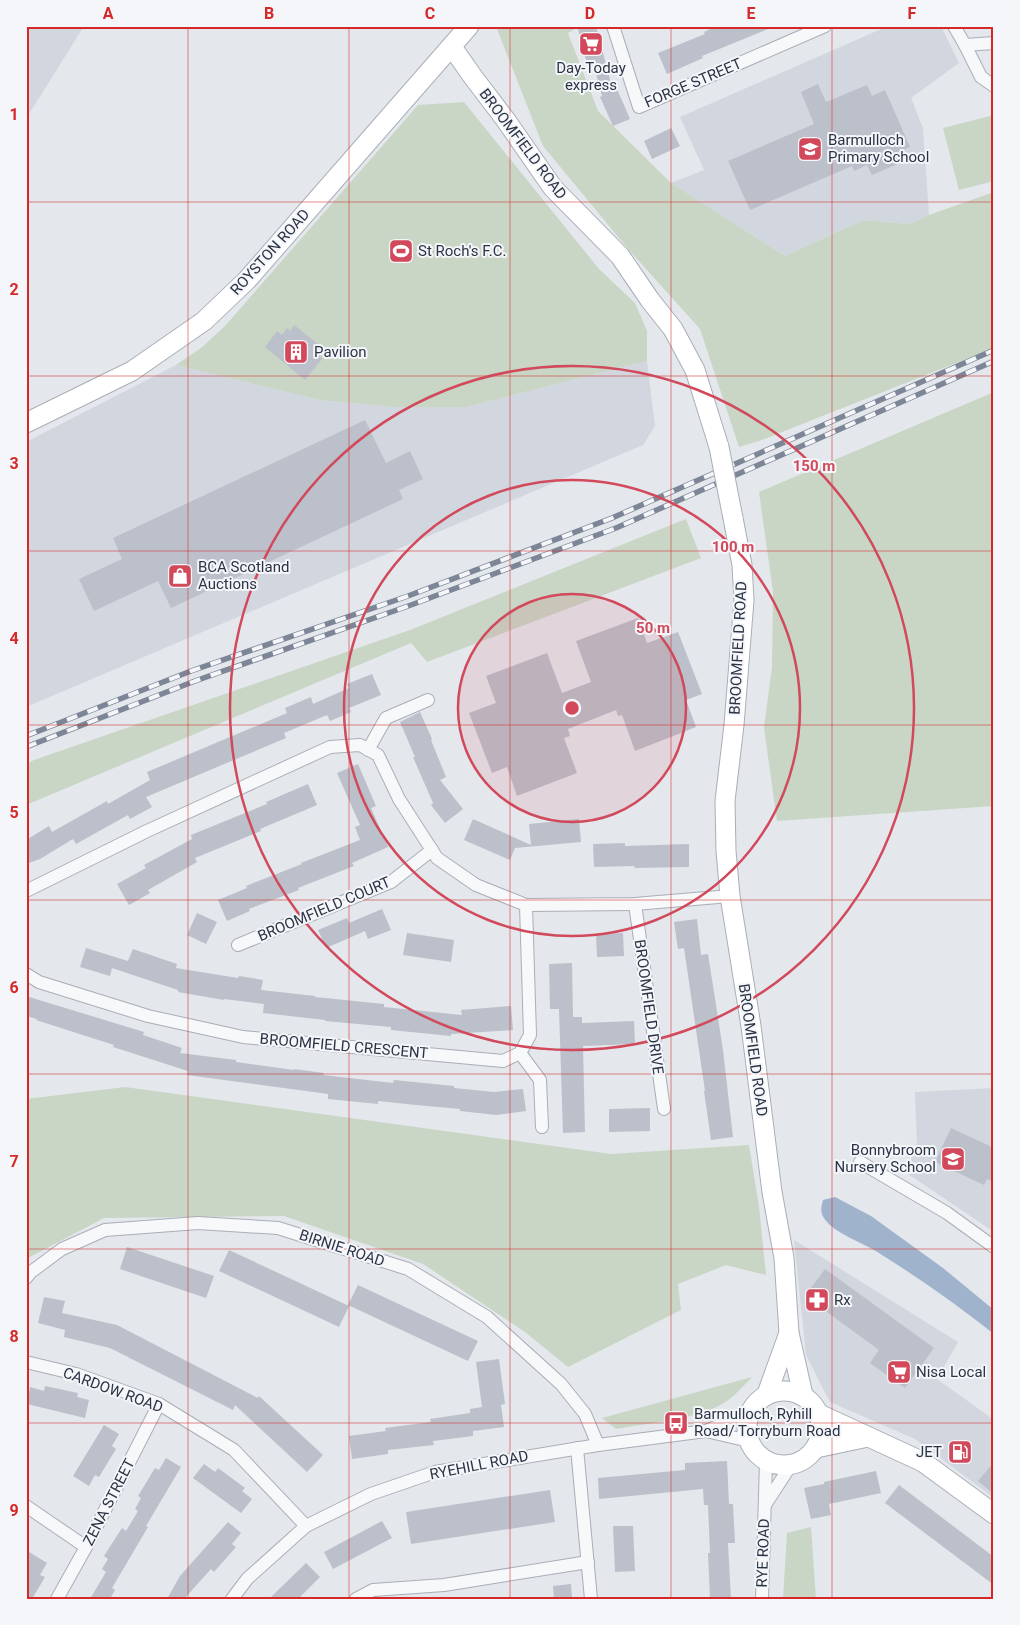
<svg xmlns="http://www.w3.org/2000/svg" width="1020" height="1625" font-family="Roboto,sans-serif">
<rect width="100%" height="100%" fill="#e4e7ec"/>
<!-- built -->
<g fill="#d2d6de">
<path d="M26 26H84L29 114 26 115Z"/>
<path d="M888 26H941L959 63 911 98 923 128 929 215 910 224 863 220 785 256 671 183 704 170 680 117Z"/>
<path d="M647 361 655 426 643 445 26 707V442L176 365 320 400 392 407H466Z"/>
<path d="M994 1088V1232L905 1172 917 1147 915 1092Z"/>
<path d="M794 1240 958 1342 937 1379 994 1420V1498L915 1439 830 1402 806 1355Z"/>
</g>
<!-- green -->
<g fill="#c9d6c5">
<path d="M500 26H580L568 33 598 111 671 183 785 256 863 220 910 224 929 215 994 192V348L762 440 739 447 700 329 629 250 543 146 497 29Z"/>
<path d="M464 102 599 269 635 303 647 331V361L466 407H392L320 400 176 365 201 348 225 326 418 105Z"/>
<path d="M994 115V181L959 190 943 128Z"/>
<path d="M994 392V806L777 821 764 728 772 667 773 592 759 492Z"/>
<path d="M686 519 701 558 427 662 411 643 26 805V764L34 760 410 630Z"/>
<path d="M125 1087 611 1154 749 1145 759 1207 766 1275 726 1265 678 1284 681 1310 568 1367 525 1332 423 1264 284 1216 104 1218 28 1258 26 1260V1099Z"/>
<path d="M752 1377C743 1386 735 1396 724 1403 696 1420 648 1423 616 1429L602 1418Z"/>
<path d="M811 1527 816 1599H783L787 1533Z"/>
</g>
<!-- water -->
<path fill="#9fb4cc" d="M835 1197 871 1216 943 1268 994 1310V1334C957 1305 919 1278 879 1253 864 1243 833 1233 824 1218 820 1212 821 1207 823 1200Z"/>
<!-- building -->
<g fill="#bbc0ca">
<path d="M587 26H596L613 91 617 89 630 119 613 126 600 97 602 96 593 62 587 64 578 29Z"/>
<path d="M717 26 773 27 702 56 703 58 667 74 658 53 705 34 704 32Z"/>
<path d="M818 84 826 102 867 85 872 96 885 90 910 147 896 153 900 163 872 175 867 165 854 171 852 166 750 210 728 161 814 124 801 92Z"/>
<path d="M671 128 680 146 652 159 644 141Z"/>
<path d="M294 325 324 349 319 355 322 359 305 380 265 347 277 331 282 335 287 328 290 331Z"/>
<path d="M365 420 386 463 410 451 423 479 399 490 403 499 171 608 158 581 94 611 79 579 122 559 113 538Z"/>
<path d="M638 618 647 643 678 632 702 694 686 700 696 727 635 751 622 715 618 716 616 710 568 729 570 736 564 738 577 773 517 796 507 767 492 773 469 713 496 703 486 676 547 653 562 693 591 682 576 641Z"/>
<path d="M372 674 381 695 349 708 351 712 330 721 327 715 284 733 286 738 146 797 152 807 130 819 128 815 76 844 73 839 40 859 26 864V840L49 826 52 832 107 801 108 804 150 780 147 772 287 713 285 708 311 697 313 704 349 688 347 684Z"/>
<path d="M420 712 432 739 431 740 446 777 440 780 463 809 445 823 431 805 433 803 413 757H415L400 722Z"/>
<path d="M358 764 376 806 371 808 388 847 352 863 354 866 298 888 299 890 249 909 250 911 227 921 218 900 247 888 246 886 302 864 301 863 360 840 355 827 360 825 337 773Z"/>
<path d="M308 784 317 805 260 829 261 831 195 858 197 862 148 890 150 893 129 905 117 884 146 868 144 865 192 839 191 835 267 804 266 802Z"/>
<path d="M473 819 531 845 529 824 579 819 581 842 515 848 510 860 464 840Z"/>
<path d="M625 843V846L689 844V867L635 868 634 866 594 867 593 844Z"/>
<path d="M382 909 391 930 368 939 365 931 326 948 318 930 347 918 349 923Z"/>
<path d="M197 913 217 922 206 944 187 935Z"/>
<path d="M697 919 701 955 708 954 723 1050 733 1137 711 1140 704 1091H705L684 948 678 949 674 922Z"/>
<path d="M407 933 454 940 451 962 403 955Z"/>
<path d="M623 933 624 956 597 957 596 934Z"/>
<path d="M86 948 128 961 133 949 177 964 176 968 238 978 239 976 263 980 261 990 315 996V997L384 1004V1007L462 1015 461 1010 511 1006 513 1030 451 1034V1036L391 1030V1027L325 1021V1020L263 1013 264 1004 224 999V1000L178 992V990L112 968 110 976 80 967Z"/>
<path d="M572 963 573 1017H582V1023L634 1021 635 1044 583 1046 585 1132 563 1133 559 1009H550L549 964Z"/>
<path d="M26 996 144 1032 143 1035 182 1048 180 1053 236 1060V1062L294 1070V1069L324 1073 323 1075 393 1083 394 1080 454 1086V1088L494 1092 523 1089 526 1111 496 1115 460 1111V1109L416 1105 378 1101V1104L328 1099V1094L187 1075 188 1071 113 1047 114 1045 36 1020 37 1019 26 1016Z"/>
<path d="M650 1108V1131L609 1132V1109Z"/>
<path d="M951 1128 994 1148V1182L987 1179 984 1185 935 1162Z"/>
<path d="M127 1247 214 1276 206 1298 120 1269Z"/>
<path d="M229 1250 349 1306 339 1327 219 1271Z"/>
<path d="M825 1269 934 1348 905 1388 870 1363 879 1350 805 1296Z"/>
<path d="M358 1285 478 1341 468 1361 348 1305Z"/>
<path d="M44 1297 65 1301 62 1313 117 1325 258 1398 259 1396 323 1455 307 1472 235 1405 233 1410 110 1348 64 1337 65 1330 38 1323Z"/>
<path d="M499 1359 505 1404 501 1405 504 1427 473 1431V1436L433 1441 434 1445 388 1450V1454L352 1459 349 1436 386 1431 385 1428 431 1422 430 1419 470 1413V1409L482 1407 476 1362Z"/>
<path d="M45 1386 78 1393 77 1397 89 1400 85 1418 27 1404 30 1387 44 1391Z"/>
<path d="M104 1425 119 1434 112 1446 116 1449 99 1477 95 1475 89 1486 73 1476Z"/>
<path d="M166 1458 181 1467 146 1526 148 1527 112 1588 115 1590 110 1599H90L106 1572 102 1569 108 1559 104 1556 122 1528 126 1531 138 1511 135 1509 141 1498 138 1496 155 1468 159 1470Z"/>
<path d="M727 1461 729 1504H733L735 1543H728L731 1599H710L708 1553H710L708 1505H704L703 1489 599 1499 598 1478 685 1470V1463Z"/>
<path d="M994 1462V1494L978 1481Z"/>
<path d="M204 1464 215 1472 218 1468 245 1488 242 1491 252 1499 241 1513 193 1478Z"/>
<path d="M876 1471 881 1493 829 1504 831 1515 811 1519 804 1488 824 1484V1482Z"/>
<path d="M899 1485 994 1557V1585L885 1503Z"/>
<path d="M550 1490 555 1522 411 1544 406 1512Z"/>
<path d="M382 1521 392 1538 333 1569 324 1552Z"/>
<path d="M228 1522 241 1533 232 1544 236 1547 214 1572 211 1569 184 1599H167L180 1576Z"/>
<path d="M613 1526H633L635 1571 615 1572Z"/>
<path d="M26 1550 47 1563 40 1575 45 1577 32 1599H26Z"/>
<path d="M306 1563 320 1577 298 1599H269Z"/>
<path d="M571 1584 572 1599H554L553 1586Z"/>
</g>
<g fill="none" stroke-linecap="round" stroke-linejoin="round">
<defs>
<g id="street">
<path d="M613 26 639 107 825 26"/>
<path d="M954 26 965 45 981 77 994 86"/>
<path d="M965 45 994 43"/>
<path d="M368 750 386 718 428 700"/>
<path d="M26 891 147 831 330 747 360 745 378 755 399 799 437 858 476 885 526 905 635 904 730 896"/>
<path d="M635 904 664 1109"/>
<path d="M238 945 391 882 432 850"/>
<path d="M26 974 39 982 148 1016 243 1037 503 1061 520 1053 530 1035 526 905"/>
<path d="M520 1053 540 1080 542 1127"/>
<path d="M860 1162 947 1213 994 1247"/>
<path d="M26 1278 31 1272 62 1249 105 1230 198 1223 278 1228 408 1269 487 1317 561 1384 585 1414 598 1445"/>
<path d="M26 1362 76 1374 159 1404 234 1450 306 1526"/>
<path d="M706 1431 749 1441"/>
<path d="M577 1448 591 1599"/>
<path d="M765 1505 791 1465"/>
<path d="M26 1506 86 1547"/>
<path d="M57 1599 86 1547 159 1404"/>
<path d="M232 1599 247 1579 306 1526 371 1494 435 1472 598 1445 706 1431 749 1413"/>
<path d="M356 1599 373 1590 444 1585 588 1562"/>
<path d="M762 1599 766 1461"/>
</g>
<g id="secondary">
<path d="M452 47 473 77 505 119 553 188 620 256 650 300 673 329 695 370 719 447"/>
<path d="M26 423 132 371 204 321 247 280 469 26"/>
<path d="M733 518 742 565 744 600 734 725 725 801 726 851 730 896 751 1026 772 1192 784 1258 789 1333 803 1395"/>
<circle cx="784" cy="1428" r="37"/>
<path d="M767 1394 789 1333"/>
<path d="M819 1414 923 1462 994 1514"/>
<path d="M816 1448 868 1437"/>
</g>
</defs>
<!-- street casing -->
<use href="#street" stroke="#a9aeb7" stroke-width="14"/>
<!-- secondary casing -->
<use href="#secondary" stroke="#a9aeb7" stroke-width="21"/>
<!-- street -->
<use href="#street" stroke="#f7f8fa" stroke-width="12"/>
<!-- secondary -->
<use href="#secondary" stroke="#fff" stroke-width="19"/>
<defs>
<g id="rail">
<path d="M26 736 191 671 408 596 612 518 994 350"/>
<path d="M26 747 195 681 411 605 616 528 994 361"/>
</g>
</defs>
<!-- rail casing -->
<use href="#rail" stroke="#7d8696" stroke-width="5.5"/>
<!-- rail -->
<use href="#rail" stroke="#f4f6f9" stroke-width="4" stroke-dasharray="11" stroke-linecap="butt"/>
<defs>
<path id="secondary-bridge" d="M719 447 733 518"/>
</defs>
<!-- secondary-bridge casing -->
<use href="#secondary-bridge" stroke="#a9aeb7" stroke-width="21" stroke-linecap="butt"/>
<!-- secondary-bridge -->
<use href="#secondary-bridge" stroke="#fff" stroke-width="19"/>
</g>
<!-- grid -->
<path fill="none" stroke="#d62828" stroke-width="1" stroke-opacity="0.55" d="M188 26V1599M349 26V1599M510 26V1599M671 26V1599M832 26V1599M26 202H994M26 376H994M26 551H994M26 725H994M26 900H994M26 1074H994M26 1249H994M26 1423H994"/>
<!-- distance rings -->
<circle cx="572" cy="708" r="114" fill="#d1495b" fill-opacity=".12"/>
<g fill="none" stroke="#d1495b" stroke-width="2.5">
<circle cx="572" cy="708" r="114"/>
<circle cx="572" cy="708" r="228"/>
<circle cx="572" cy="708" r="342"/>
</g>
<!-- icons -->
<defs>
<symbol id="supermarket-square" viewBox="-11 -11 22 22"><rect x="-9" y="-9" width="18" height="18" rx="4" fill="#d1495b" stroke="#f4f6f9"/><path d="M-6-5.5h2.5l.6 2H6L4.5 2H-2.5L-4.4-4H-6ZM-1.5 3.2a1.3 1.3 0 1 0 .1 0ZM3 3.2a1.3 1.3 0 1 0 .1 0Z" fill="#fff"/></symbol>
<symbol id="school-square" viewBox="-11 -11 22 22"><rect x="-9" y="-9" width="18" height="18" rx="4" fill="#d1495b" stroke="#f4f6f9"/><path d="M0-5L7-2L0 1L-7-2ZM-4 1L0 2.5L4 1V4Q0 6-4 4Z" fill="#fff"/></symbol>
<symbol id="stadium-square" viewBox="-11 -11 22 22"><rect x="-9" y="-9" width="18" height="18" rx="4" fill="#d1495b" stroke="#f4f6f9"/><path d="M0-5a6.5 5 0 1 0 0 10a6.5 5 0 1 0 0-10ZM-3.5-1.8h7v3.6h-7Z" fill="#fff"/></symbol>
<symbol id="building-square" viewBox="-11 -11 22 22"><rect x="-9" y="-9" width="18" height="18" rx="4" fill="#d1495b" stroke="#f4f6f9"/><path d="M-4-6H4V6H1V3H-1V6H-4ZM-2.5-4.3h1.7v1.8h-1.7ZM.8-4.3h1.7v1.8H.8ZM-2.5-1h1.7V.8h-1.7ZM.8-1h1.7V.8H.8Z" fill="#fff"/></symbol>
<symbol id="shop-square" viewBox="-11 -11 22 22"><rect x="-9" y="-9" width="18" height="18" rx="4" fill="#d1495b" stroke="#f4f6f9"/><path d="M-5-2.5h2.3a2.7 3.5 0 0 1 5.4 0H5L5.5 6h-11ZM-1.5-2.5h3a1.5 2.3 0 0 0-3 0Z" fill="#fff"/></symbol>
<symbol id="pharmacy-square" viewBox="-11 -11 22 22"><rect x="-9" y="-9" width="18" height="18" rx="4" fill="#d1495b" stroke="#f4f6f9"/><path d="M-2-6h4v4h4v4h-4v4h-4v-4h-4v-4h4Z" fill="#fff"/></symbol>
<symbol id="bus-square" viewBox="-11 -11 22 22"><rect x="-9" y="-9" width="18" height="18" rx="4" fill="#d1495b" stroke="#f4f6f9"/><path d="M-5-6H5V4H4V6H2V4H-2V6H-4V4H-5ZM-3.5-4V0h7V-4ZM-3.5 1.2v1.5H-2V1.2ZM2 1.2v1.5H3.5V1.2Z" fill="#fff"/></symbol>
<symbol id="fuel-square" viewBox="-11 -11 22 22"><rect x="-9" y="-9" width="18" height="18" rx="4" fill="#d1495b" stroke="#f4f6f9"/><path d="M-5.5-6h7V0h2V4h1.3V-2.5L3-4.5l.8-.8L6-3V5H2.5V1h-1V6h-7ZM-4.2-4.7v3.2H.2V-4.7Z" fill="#fff"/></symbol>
</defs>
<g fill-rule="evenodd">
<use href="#supermarket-square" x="577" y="30" width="28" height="28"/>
<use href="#school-square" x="796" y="135" width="28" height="28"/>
<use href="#stadium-square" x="387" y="237" width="28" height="28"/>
<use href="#building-square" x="282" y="338" width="28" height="28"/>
<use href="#shop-square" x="166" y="562" width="28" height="28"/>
<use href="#school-square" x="939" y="1145" width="28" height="28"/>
<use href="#pharmacy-square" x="803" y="1286" width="28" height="28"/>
<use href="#supermarket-square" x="885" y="1358" width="28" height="28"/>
<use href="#bus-square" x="662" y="1409" width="28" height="28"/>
<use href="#fuel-square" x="946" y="1438" width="28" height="28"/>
</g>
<g text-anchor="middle" stroke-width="4" stroke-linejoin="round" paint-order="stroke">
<!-- poi labels -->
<g font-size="15" fill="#2b3445" stroke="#f4f6f9" text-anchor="start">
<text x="591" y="73" text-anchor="middle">Day-Today<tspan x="591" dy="17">express</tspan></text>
<text x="828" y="145">Barmulloch<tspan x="828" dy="17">Primary School</tspan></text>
<text x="418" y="256">St Roch's F.C.</text>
<text x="314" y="357">Pavilion</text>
<text x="198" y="572">BCA Scotland<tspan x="198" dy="17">Auctions</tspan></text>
<text x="936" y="1155" text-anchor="end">Bonnybroom<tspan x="936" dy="17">Nursery School</tspan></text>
<text x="834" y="1305">Rx</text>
<text x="916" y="1377">Nisa Local</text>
<text x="694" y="1419">Barmulloch, Ryhill<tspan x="694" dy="17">Road/ Torryburn Road</tspan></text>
<text x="942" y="1457" text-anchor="end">JET</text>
</g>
<!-- street labels -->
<g font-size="15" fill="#2b3445" stroke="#f4f6f9">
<text transform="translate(693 83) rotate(-23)" y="5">FORGE STREET</text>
<text transform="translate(523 144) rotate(53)" y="5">BROOMFIELD ROAD</text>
<text transform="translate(270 252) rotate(-48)" y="5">ROYSTON ROAD</text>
<text transform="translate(738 648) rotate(-87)" y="5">BROOMFIELD ROAD</text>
<text transform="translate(324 909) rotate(-23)" y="5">BROOMFIELD COURT</text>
<text transform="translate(649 1007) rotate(82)" y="5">BROOMFIELD DRIVE</text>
<text transform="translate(344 1046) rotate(5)" y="5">BROOMFIELD CRESCENT</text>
<text transform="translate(753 1050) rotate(82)" y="5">BROOMFIELD ROAD</text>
<text transform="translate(342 1248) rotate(18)" y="5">BIRNIE ROAD</text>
<text transform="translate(113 1390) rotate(20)" y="5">CARDOW ROAD</text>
<text transform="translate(479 1465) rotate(-11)" y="5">RYEHILL ROAD</text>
<text transform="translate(109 1502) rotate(-63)" y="5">ZENA STREET</text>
<text transform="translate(763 1553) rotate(-88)" y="5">RYE ROAD</text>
</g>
</g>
<circle cx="572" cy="708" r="8" fill="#d1495b" stroke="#f4f6f9" stroke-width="2.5"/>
<g font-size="15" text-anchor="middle" font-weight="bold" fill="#d1495b" stroke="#f4f6f9" stroke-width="4" stroke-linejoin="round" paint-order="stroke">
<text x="814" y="471">150 m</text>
<text x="733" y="552">100 m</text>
<text x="653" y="633">50 m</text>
</g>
<!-- border -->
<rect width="1020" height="1625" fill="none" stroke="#f4f6f9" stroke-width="55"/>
<rect x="28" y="28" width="964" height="1570" fill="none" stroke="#d62828" stroke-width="2"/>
<g font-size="16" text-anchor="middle" font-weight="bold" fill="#d62828">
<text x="108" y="19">A</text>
<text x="269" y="19">B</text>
<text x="430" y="19">C</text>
<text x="590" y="19">D</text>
<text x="751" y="19">E</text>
<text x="912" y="19">F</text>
<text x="14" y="120">1</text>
<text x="14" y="295">2</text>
<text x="14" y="469">3</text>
<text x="14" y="644">4</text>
<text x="14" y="818">5</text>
<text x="14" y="993">6</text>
<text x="14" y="1167">7</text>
<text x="14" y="1342">8</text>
<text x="14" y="1516">9</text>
</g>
</svg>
